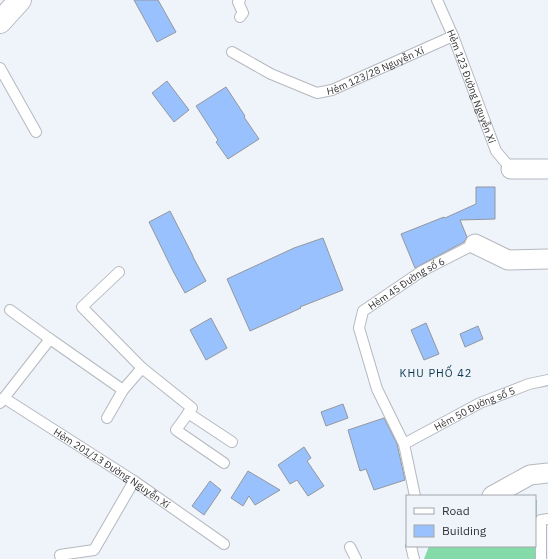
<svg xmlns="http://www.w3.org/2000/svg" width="548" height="559" font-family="'IBM Plex Sans',sans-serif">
<rect width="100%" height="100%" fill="#eff3fa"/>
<!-- green -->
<path fill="#84daa9" d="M535 500H537L536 559H424L429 546H535Z"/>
<!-- building -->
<g fill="#99c1fd" stroke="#94989e">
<path d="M134 0H158L176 32 157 42Z"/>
<path d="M167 81 189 110 174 122 152 93Z"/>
<path d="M226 87 245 116 244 117 259 139 228 159 216 142 218 140 196 106Z"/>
<path d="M476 187H495V219L460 220 467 237 464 242 415 268 401 234 444 217 445 218 476 204Z"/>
<path d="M170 211 193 256V257L206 281 185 293 173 271 149 222Z"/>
<path d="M323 238 343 290 300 307 301 308 250 331 227 279 294 248Z"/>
<path d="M211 318 227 348 206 360 190 330Z"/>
<path d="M426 323 439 354 424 360 411 330Z"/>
<path d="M478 326 483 339 465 347 460 334Z"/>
<path d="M343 404 348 418 326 426 321 412Z"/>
<path d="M384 418 397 444 405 480 374 490 366 469 360 471 348 430Z"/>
<path d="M304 447 311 458 307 461 324 486 308 496 297 480 290 484 278 465Z"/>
<path d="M248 471 280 490 255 505 249 496 243 506 231 498Z"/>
<path d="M210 481 221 490 204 515 192 506Z"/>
</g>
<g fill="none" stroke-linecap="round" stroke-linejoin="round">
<defs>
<g id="lane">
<path id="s1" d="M437 0 453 36 496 151 511 169"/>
<path d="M240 17 243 13 238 2 240 0"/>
<path id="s2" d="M232 52 271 74 317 93 332 90 453 36"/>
<path d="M0 68 36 132"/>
<path d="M119 272 82 307 142 368"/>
<path d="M10 310 50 339"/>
<path d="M4 398 50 339 123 390 142 368 192 408 176 430 224 463"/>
<path id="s3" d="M0 403 4 398 134 481 224 544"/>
<path d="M188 413 232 442"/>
<path d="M107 418 123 390"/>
<path id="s4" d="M404 444 480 403 529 384 548 380"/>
<path id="s5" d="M415 496 404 444 377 389 359 328 363 311 422 271 475 244"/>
<path d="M411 546 414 559"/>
<path d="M350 547 356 559"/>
<path d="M61 559 60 555 94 550 134 481"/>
<path d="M541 559V520L548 519"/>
</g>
<g id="street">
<path d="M511 169H548"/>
<path d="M475 244 508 260 548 259"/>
<path d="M492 496 530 475 548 473"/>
</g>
<path id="secondary" d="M0 22 20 0"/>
</defs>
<!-- lane casing -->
<use href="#lane" stroke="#b5b9bf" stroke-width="12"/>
<!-- street casing -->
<use href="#street" stroke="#b5b9bf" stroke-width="21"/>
<!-- secondary casing -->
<use href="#secondary" stroke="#b5b9bf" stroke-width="24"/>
<!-- lane -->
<use href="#lane" stroke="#fff" stroke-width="10"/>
<!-- street -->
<use href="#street" stroke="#fff" stroke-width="19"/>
<!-- secondary -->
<use href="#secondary" stroke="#fff" stroke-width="22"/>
</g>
<g text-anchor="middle" stroke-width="3" stroke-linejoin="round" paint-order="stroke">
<!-- street labels -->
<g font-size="10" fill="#333437" stroke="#eff3fa">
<text dy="4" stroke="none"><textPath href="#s2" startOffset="157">Hẻm 123/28 Nguyễn Xí</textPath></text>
<text dy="4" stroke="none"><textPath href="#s1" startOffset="93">Hẻm 123 Đường Nguyễn Xí</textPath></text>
<text dy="4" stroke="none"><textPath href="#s5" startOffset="247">Hẻm 45 Đường số 6</textPath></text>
<text dy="4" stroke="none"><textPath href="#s4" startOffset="79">Hẻm 50 Đường số 5</textPath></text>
<text dy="4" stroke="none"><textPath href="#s3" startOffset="135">Hẻm 201/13 Đường Nguyễn Xí</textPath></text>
</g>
<!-- neighbourhood labels -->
<g font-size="11" letter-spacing="1" fill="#0b3a4e" stroke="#eff3fa">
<text x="436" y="377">KHU PHỐ 42</text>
</g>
</g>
<!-- legend -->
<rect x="406" y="495" width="130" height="52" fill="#eff3fa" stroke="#a4a7ac"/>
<rect x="414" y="508" width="20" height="6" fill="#ffffff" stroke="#a4a7ac"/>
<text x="442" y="515" font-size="12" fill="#333437">Road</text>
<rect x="414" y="525" width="20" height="12" fill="#99c1fd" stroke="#a4a7ac"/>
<text x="442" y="535" font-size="12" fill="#333437">Building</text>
</svg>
